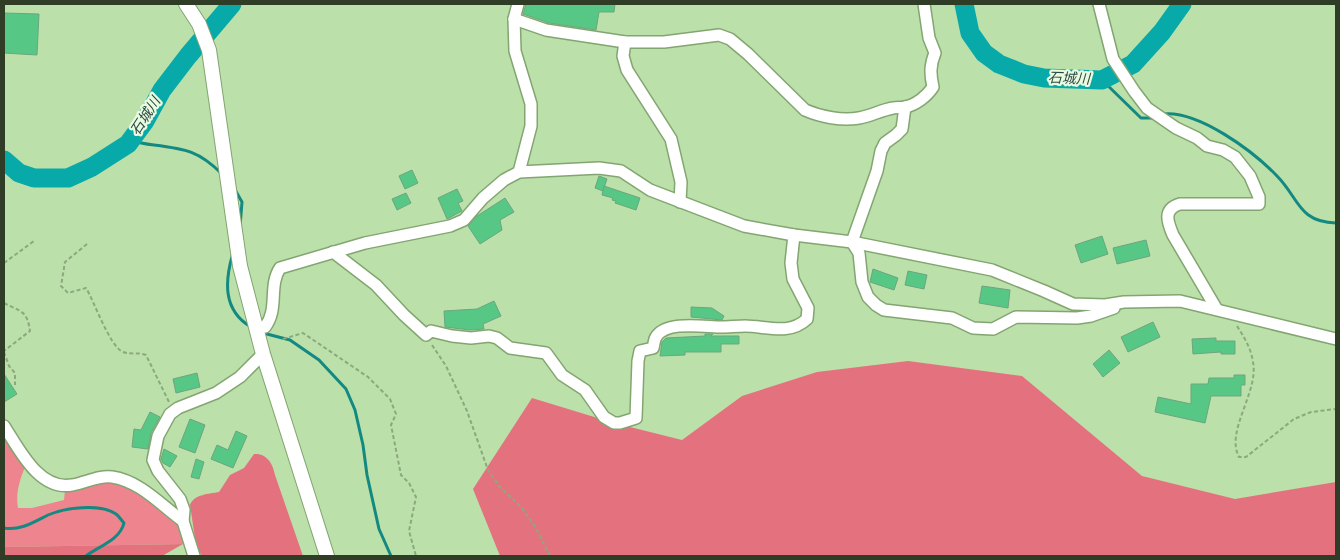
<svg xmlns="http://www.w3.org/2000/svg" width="1340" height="560" font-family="Figtree,'Noto Sans JP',sans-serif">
<rect width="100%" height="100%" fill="#bce0aa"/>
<!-- green -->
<path fill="#ee848e" d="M4 426 27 462C21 477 15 491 18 508H32L64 500 65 490 101 481 117 483 143 496 171 518 178 525 184 540 183 544 4 547Z"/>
<!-- forest -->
<g fill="#e4727e">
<path d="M908 361 1022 376 1142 476 1235 499 1336 482V556H500L473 489 532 398 614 423 682 440 742 396 817 372Z"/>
<path d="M254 454C267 453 273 464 275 475L303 556H202L196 545 190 505C194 494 209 494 219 492L230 475 244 468Z"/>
<path d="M183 544 162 556H4V547Z"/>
</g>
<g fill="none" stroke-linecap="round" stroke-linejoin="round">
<!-- stream -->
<g stroke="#138982" stroke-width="3">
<path d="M1102 80 1141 118H1155"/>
<path d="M1163 114C1198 110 1253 151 1277 176 1299 198 1298 222 1336 223"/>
<path d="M131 140C139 143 145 144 154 145 186 149 199 151 222 174"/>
<path d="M234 188 242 202 240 227"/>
<path d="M233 253C225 280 222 310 251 327"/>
<path d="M263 333 290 340 319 360 346 389 355 410 363 445 367 475 379 529 391 556"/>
<path d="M4 528C20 531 34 522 48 515 64 508 100 503 116 514 119 516 121 520 124 523 120 540 99 546 86 556"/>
</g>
<!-- river -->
<g stroke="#07a9a9" stroke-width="19">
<path d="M964 4 970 33 984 53 999 64 1024 74 1044 78 1102 80 1133 64 1162 32 1182 4"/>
<path d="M4 160 19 173 34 178H68L92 167 128 144 145 121 162 90 188 56 232 4"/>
</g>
</g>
<!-- building -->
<g fill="#57c785" stroke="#6ca57f">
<path d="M526 4H615L614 12H599L596 30 549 23 523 14Z"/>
<path d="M4 13 39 14 37 55 4 53Z"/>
<path d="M412 170 418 183 405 189 399 176Z"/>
<path d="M599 176 607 179 603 191 595 188Z"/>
<path d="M604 186 640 198 636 210 615 203 616 201 612 200 613 198 602 195Z"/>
<path d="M457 189 463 201 458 203 462 211 447 219 438 198Z"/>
<path d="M406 193 411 203 397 210 392 199Z"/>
<path d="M505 198 514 212 500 220 502 230 480 244 468 226 477 216Z"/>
<path d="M1102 236 1108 254 1081 263 1075 245Z"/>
<path d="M1146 240 1150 256 1117 264 1113 248Z"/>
<path d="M873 269 898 278 894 290 870 282Z"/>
<path d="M908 271 927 275 924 289 905 285Z"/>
<path d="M982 286 1010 290 1008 308 979 303Z"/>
<path d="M494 301 501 316 483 324 484 329 470 330 445 327 444 311 477 309Z"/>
<path d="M691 307 712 308 724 316 722 320 691 317Z"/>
<path d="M1153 322 1160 337 1128 352 1121 337Z"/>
<path d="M705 334H713L711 336H739V344H721V352H685V355L660 356 662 342 666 338 705 336Z"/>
<path d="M1216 338V341H1235V354H1221V352L1193 354 1192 339Z"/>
<path d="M1109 350 1120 363 1103 377 1093 364Z"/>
<path d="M197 373 200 387 176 393 173 379Z"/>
<path d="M4 374 17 394 4 402Z"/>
<path d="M1234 375H1245V385H1241V396H1211L1205 423 1155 412 1158 397 1191 404V384H1208L1209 378H1234Z"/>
<path d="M150 412 160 417 151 433 148 449 132 447 134 429 141 430Z"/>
<path d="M190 419 205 425 195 453 179 447Z"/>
<path d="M236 431 247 436 233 468 211 459 217 445 228 450Z"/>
<path d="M164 449 177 456 170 467 163 463 161 459Z"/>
<path d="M196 459 204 462 199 479 191 477Z"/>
</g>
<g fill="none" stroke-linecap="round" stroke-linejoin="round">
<defs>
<g id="minor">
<path d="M518 4 514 19 515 51 531 104V126L519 172"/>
<path d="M1099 4 1113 59 1134 91 1147 108 1176 128 1197 138 1207 146 1223 150 1235 157 1250 176 1259 197V204H1180C1163 209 1167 221 1173 235L1216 308"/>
<path d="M514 19 546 30 625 42H664L719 35 730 39 748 54 805 110C821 117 842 121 859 118 871 116 881 110 893 108 897 107 901 108 905 107 916 105 927 96 933 87 930 74 930 65 935 53L929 38 924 4"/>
<path d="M625 42 623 56 627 70 671 139 681 182 680 202"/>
<path d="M852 242 859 253 862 282 868 297 876 305 884 310 952 318 973 328 993 329 1016 317 1077 318 1091 316 1114 308"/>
<path d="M852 242 877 171 881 151 885 143 896 135 902 129 905 107"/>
<path d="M333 252 376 285 404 315 426 335 431 331 452 336 471 338 489 336 497 338 510 348 546 353 562 375 585 390 604 417 614 423H620L636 418 638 361 640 351 653 348C654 345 654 340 656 337 666 320 705 327 722 327 729 327 737 326 745 326 766 326 789 336 807 319L808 308 793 279 791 263 794 235"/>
<path d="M257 328 265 327C279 309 268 286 280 268L365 243 450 226 464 220 483 198 504 180 519 172 599 168 621 171 650 190 744 226 794 235 852 242 992 270 1044 291 1073 304 1105 305 1124 302 1180 301 1336 339"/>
<path d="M4 426C19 449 39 491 72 485 85 483 99 475 112 477 140 481 161 505 183 521"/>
<path d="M194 556 183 521 184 510 180 499 158 471 153 460 158 436 170 414 178 408 216 393 240 377 263 354"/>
</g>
<path id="tertiary" d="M186 4 199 24 209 50 240 266 263 354 327 556"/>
</defs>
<!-- minor casing -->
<use href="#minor" stroke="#83a571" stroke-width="14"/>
<!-- tertiary casing -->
<use href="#tertiary" stroke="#83a571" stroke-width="16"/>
<!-- path -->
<g stroke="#8ca97d" stroke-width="2" stroke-dasharray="4 2.5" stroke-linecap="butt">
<path d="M87 244 65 262 61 286 68 293 86 288C94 301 110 347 123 352 131 355 139 352 146 355L169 402"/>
<path d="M4 263 34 241"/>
<path d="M4 303C21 312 27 310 30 331L4 351"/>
<path d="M1237 326C1244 337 1251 348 1253 362 1259 392 1225 431 1239 457H1246L1294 419 1311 412 1336 409"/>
<path d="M283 339 303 333 368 377 390 399 396 414 391 425 401 475 409 483 416 497 409 531 416 556"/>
<path d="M432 345 446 366 467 411 488 470 500 487 522 508 536 528 550 556"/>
<path d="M4 352 9 366 15 373V385"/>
</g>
<!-- minor -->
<use href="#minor" stroke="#fff" stroke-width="11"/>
<!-- tertiary -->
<use href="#tertiary" stroke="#fff" stroke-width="14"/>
</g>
<g text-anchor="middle" stroke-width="4.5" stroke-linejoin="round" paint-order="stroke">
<!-- water labels -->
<g font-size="14" font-style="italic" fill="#2a4646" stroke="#e9fbdf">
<text transform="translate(1069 78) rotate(2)" y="5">石城川</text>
<text transform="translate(145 116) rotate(-57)" y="5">石城川</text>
</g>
</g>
<!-- border -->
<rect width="1340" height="560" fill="none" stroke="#2f3d27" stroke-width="10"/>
</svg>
